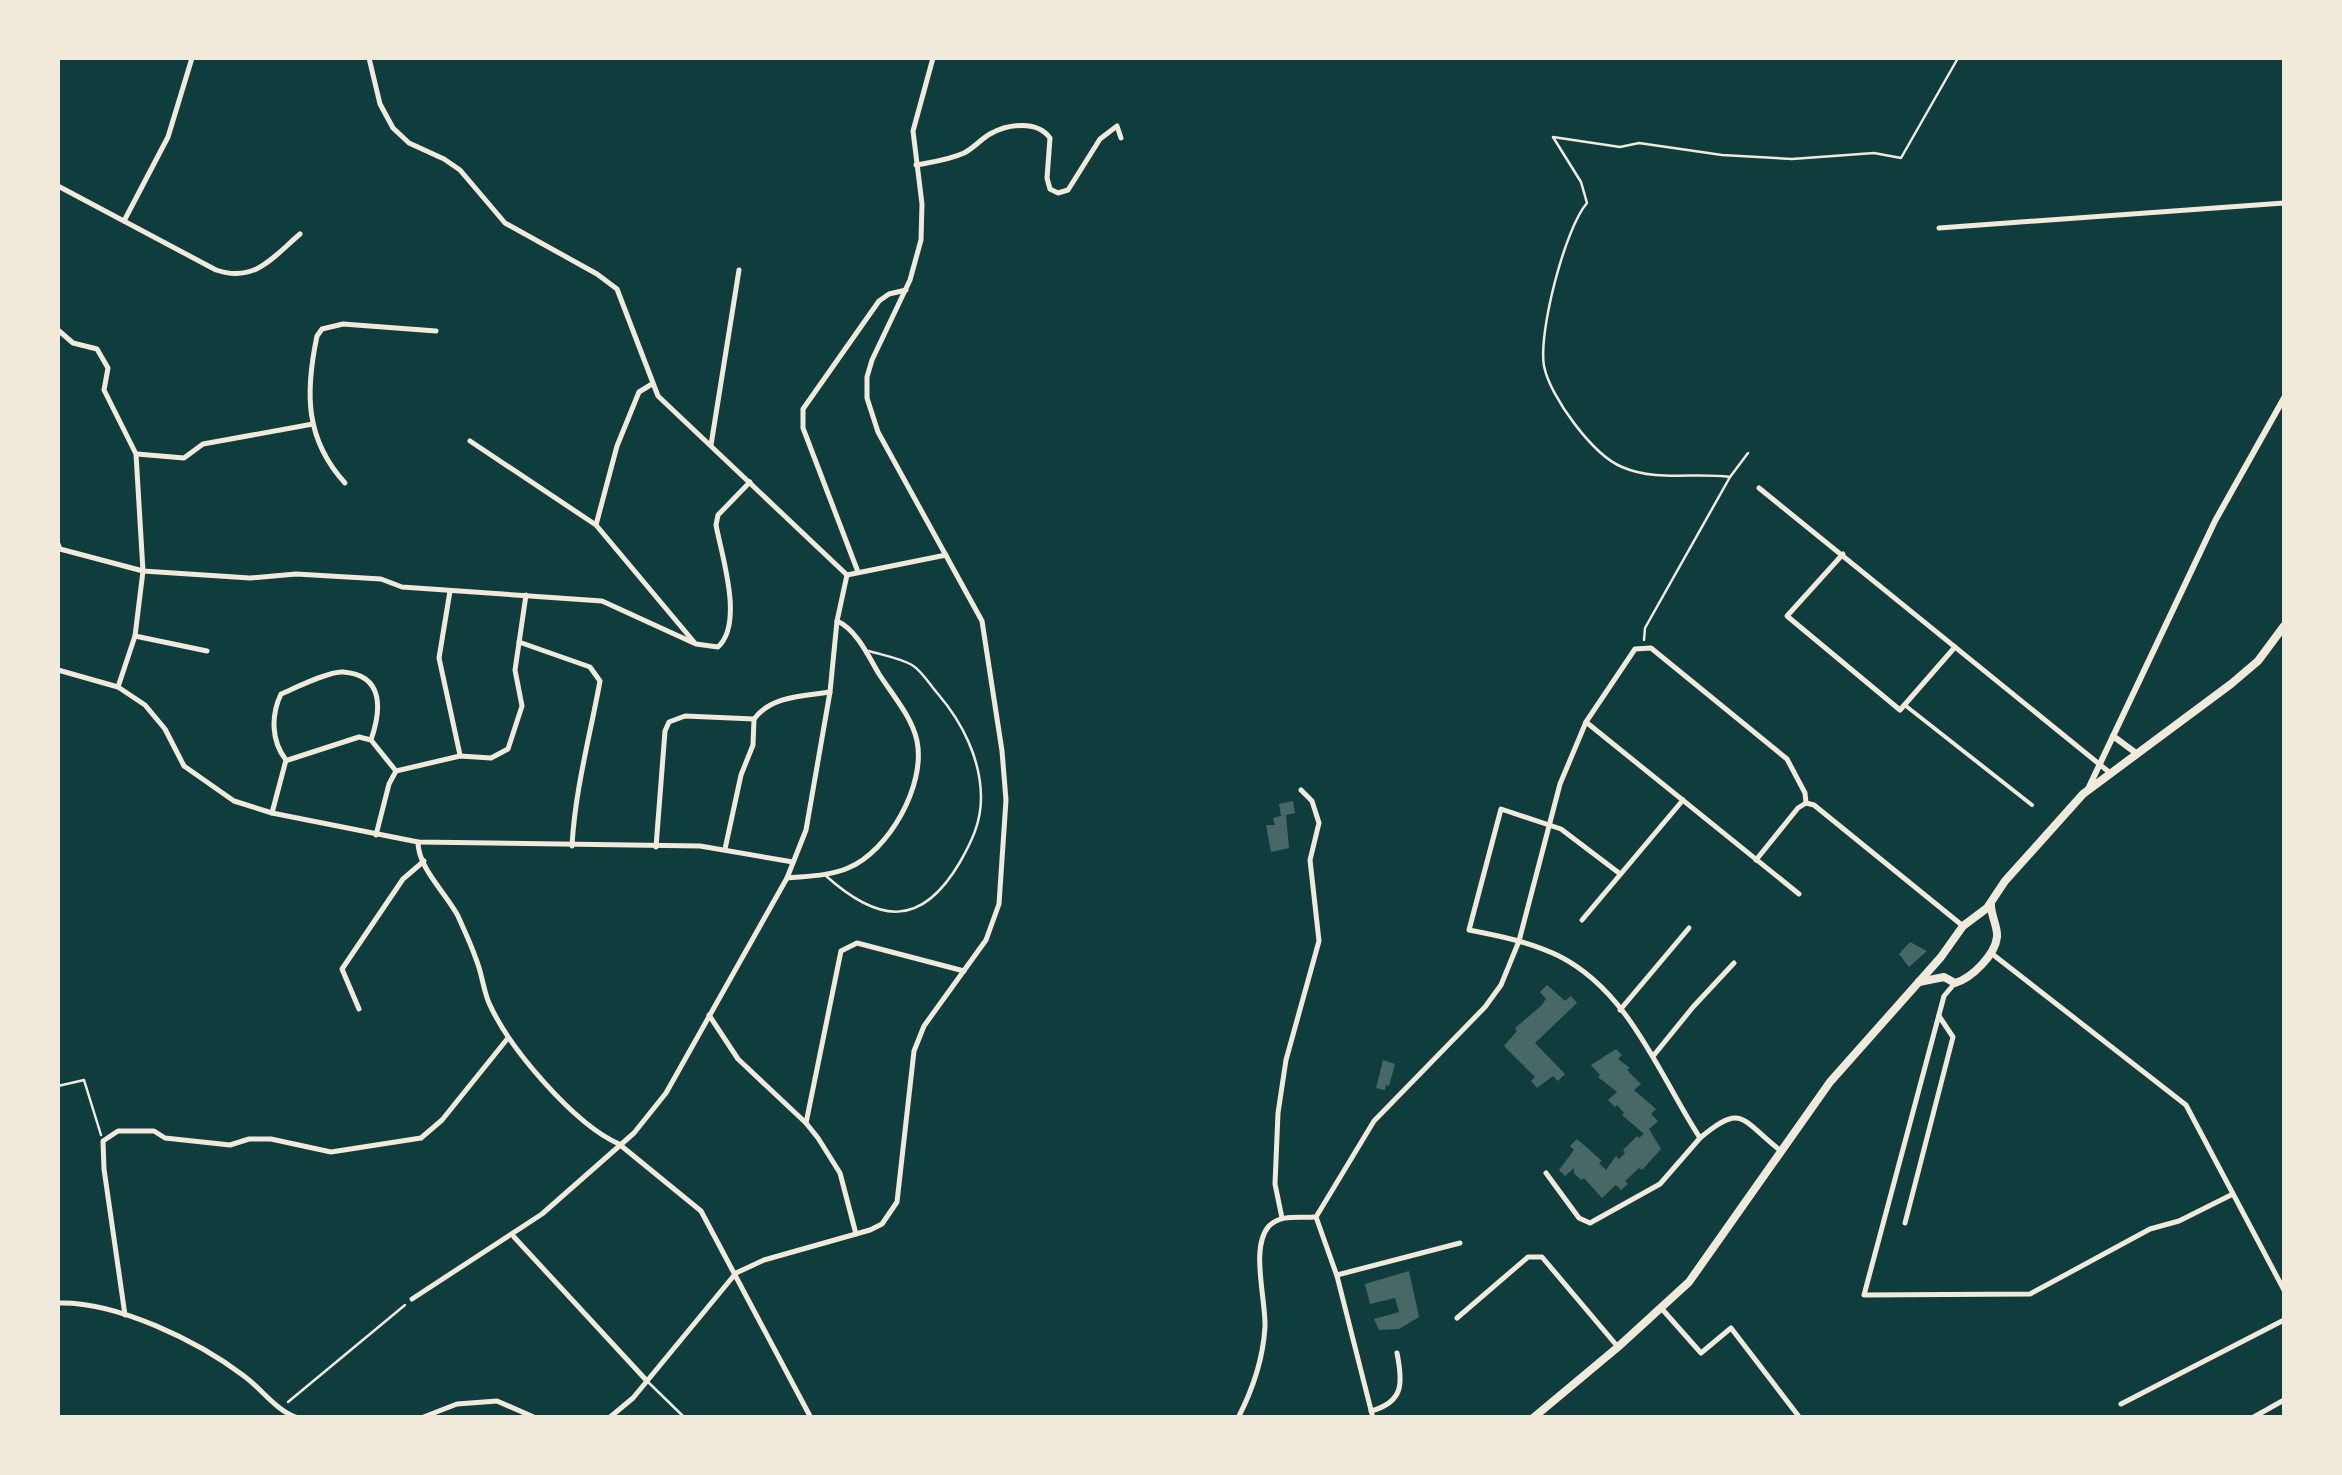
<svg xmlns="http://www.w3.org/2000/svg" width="2342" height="1475" font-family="'Times New Roman',serif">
<rect width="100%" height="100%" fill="#0f3d3e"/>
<!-- building -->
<g fill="#486865">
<path d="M1293 801 1295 813 1286 815 1289 848 1271 852 1266 825H1275L1273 818 1281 816 1279 804Z"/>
<path d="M1910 942 1927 951 1909 967 1899 954Z"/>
<path d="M1547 985 1565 1001 1571 996 1577 1003 1535 1043 1565 1074 1558 1081 1553 1076 1537 1088 1531 1081 1535 1077 1504 1046 1517 1031 1515 1028 1541 1006 1546 999 1540 992Z"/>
<path d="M1616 1049 1622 1055 1618 1059 1630 1068 1627 1070 1641 1084 1634 1090 1656 1109 1651 1114 1658 1121 1649 1129 1661 1149 1642 1170 1639 1168 1625 1181 1628 1184 1621 1190 1616 1185 1602 1198 1584 1178 1581 1180 1574 1173V1168L1565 1176 1559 1170 1574 1150 1570 1146 1577 1139 1602 1161 1599 1163 1606 1170 1616 1156 1619 1159 1625 1153 1623 1150 1637 1136 1639 1138 1644 1134 1622 1115 1624 1113 1617 1105 1615 1107 1608 1100 1617 1092 1598 1077 1600 1075 1591 1065Z"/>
<path d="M1383 1060 1395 1064 1389 1086 1386 1085 1385 1090 1376 1088Z"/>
<path d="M1409 1271 1419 1317 1399 1329 1379 1330 1374 1319 1399 1312 1395 1298 1370 1304 1365 1284Z"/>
</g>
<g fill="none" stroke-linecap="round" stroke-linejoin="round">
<!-- path -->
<g stroke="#f1e9da" stroke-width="2.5">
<path d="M1730 477C1694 472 1657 482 1622 467 1593 455 1550 397 1544 366 1538 333 1565 228 1587 203L1581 182 1553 137 1620 147 1639 143 1722 155 1792 159 1874 153 1901 158 1958 58"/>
<path d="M1644 640 1645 628 1730 477 1748 453"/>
<path d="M58 1086 84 1080 101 1135"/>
<path d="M288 1402 405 1305"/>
</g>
<!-- service -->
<g stroke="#f1e9da" stroke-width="2.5">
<path d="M825 875C878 923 921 929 960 862 972 841 981 822 981 798 981 759 962 722 938 694 930 685 922 671 912 665 900 658 882 655 869 651"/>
<path d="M647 1381 685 1418"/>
</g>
<!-- pedestrian -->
<path stroke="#f1e9da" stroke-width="4" d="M1906 706 2032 805"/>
<!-- minor -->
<g stroke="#f1e9da" stroke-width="5">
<path d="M369 58 380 104 393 128 409 143 444 159 460 170 505 223 597 274 617 289 658 396 847 575"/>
<path d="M916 165C932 162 949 160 964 153 974 148 981 139 990 134 1008 124 1037 120 1050 138L1047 178 1050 189 1058 193 1068 190 1100 139 1117 126 1121 138"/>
<path d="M58 186 216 270C255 283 272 258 300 234"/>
<path d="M124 221 168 137 192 58"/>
<path d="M1939 228 2284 203"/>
<path d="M58 330 73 343 97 349 108 368 104 390 136 454 143 571 135 636 118 687"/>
<path d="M652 384 639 392 617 446 596 525 694 642"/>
<path d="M470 441 596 525"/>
<path d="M711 445 739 270"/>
<path d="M137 454 184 458 203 444 313 424"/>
<path d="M345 483C305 439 305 393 317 336L322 329 343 324 436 331"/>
<path d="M1759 488 2109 772"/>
<path d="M58 544 60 549 143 571 250 578 296 574 381 579 402 587 602 601 696 644 718 647C744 623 722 557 716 525L718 515 750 482"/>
<path d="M1843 554 1787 616 1900 710 1955 647"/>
<path d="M858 572 803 428V409L879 301 889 294 906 290"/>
<path d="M847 575 946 555"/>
<path d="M450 591 439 658 460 755"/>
<path d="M135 636 207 651"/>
<path d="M519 642 590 667 600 681C590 736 575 790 572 846"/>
<path d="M58 670 118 687 145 705 165 729 184 766 234 801 272 813 418 842 700 846 793 862"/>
<path d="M1586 722 1799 894"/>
<path d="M288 760 359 737 371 740 396 771"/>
<path d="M1806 803 1814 805 1963 926"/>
<path d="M272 813 286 760C271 741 271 715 281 694 295 688 329 671 343 672 385 675 381 711 371 740"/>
<path d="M376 835 389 784 396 771 460 756 491 758 508 749 522 706 515 670 526 595"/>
<path d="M418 842C418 868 446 893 458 916 464 930 471 944 476 959 482 973 483 989 489 1003 509 1048 574 1124 619 1144L701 1211 811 1418"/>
<path d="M656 847 665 731 669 722 685 716 754 719C771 696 803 696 830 692"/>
<path d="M725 849 741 775 753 745 754 719"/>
<path d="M1756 860 1798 808 1806 803"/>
<path d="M1619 873 1561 829 1501 809 1469 930C1500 936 1530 942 1559 956 1630 992 1659 1075 1700 1138 1743 1102 1741 1120 1781 1151"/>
<path d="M787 878C807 876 830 876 848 868 889 851 926 785 917 741 912 717 892 694 879 674 869 657 856 629 837 621"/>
<path d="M1582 920 1683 800"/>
<path d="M1991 953 2186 1105 2284 1290"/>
<path d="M1955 983 1944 996 1864 1295 2030 1294 2150 1229 2179 1221 2233 1194"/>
<path d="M359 1009 342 969 403 879 424 861"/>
<path d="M1620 1010 1689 928"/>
<path d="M709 1015 738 1059 806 1123 818 1138 840 1173 856 1234"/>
<path d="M1654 1055 1693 1007 1734 963"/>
<path d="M806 1123 841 951 857 943 964 971"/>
<path d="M1546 1173 1579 1218 1590 1223 1660 1184 1700 1138"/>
<path d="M1316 1217 1374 1121 1485 1007 1501 985 1519 941 1560 784 1586 722 1635 649 1651 648 1787 759 1805 793 1806 803"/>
<path d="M1316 1217 1337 1276 1373 1418"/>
<path d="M1282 1218 1275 1184 1278 1113 1286 1060 1319 941 1310 860 1319 823 1312 801 1301 790"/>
<path d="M1905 1223 1953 1037 1939 1016"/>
<path d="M514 1237 647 1381"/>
<path d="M1337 1275 1460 1243"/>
<path d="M412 1299 542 1214 634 1133 666 1093 787 878 806 830 830 692 837 621 847 575"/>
<path d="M58 1303C116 1301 198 1341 244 1376 262 1389 276 1411 298 1418"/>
<path d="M1662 1309 1701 1353 1731 1328 1800 1418"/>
<path d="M125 1315 104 1169 103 1141 118 1131H154L165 1138 230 1145 249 1139H271L331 1152 421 1138 442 1120 508 1038"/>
<path d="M1457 1318 1528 1257H1542L1618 1347"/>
<path d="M2121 1404 2284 1320"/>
<path d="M1371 1411C1404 1402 1403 1383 1397 1353"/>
<path d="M421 1418 457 1404 497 1401 536 1418"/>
<path d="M609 1418 633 1398 736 1273 764 1260 870 1230 882 1224 897 1202 914 1051 924 1026 986 940 999 904 1006 800 1002 751 982 621 878 432 867 398V377L872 360 910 280 921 240 922 204 913 131 933 58"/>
<path d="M1238 1418C1253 1389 1263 1360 1265 1327 1266 1299 1250 1247 1269 1226 1281 1214 1299 1218 1314 1217"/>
<path d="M2252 1418 2284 1400"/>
</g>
<!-- tertiary -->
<g stroke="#f1e9da" stroke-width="6">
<path d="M2113 736 2136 753"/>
<path d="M2088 789 2215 521 2284 398"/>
</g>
<!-- secondary -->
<g stroke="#f1e9da" stroke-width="8">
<path d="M1919 982 1944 977 1955 983C1972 978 1995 955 1997 937 1998 927 1991 916 1991 905"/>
<path d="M1533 1418 1618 1347 1689 1282 1830 1082 1941 957 1963 926 1987 908 2005 881 2083 794 2231 684 2258 661 2284 626"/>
</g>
</g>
<!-- border -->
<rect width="2342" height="1475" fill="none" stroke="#f1e9da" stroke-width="120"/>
</svg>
